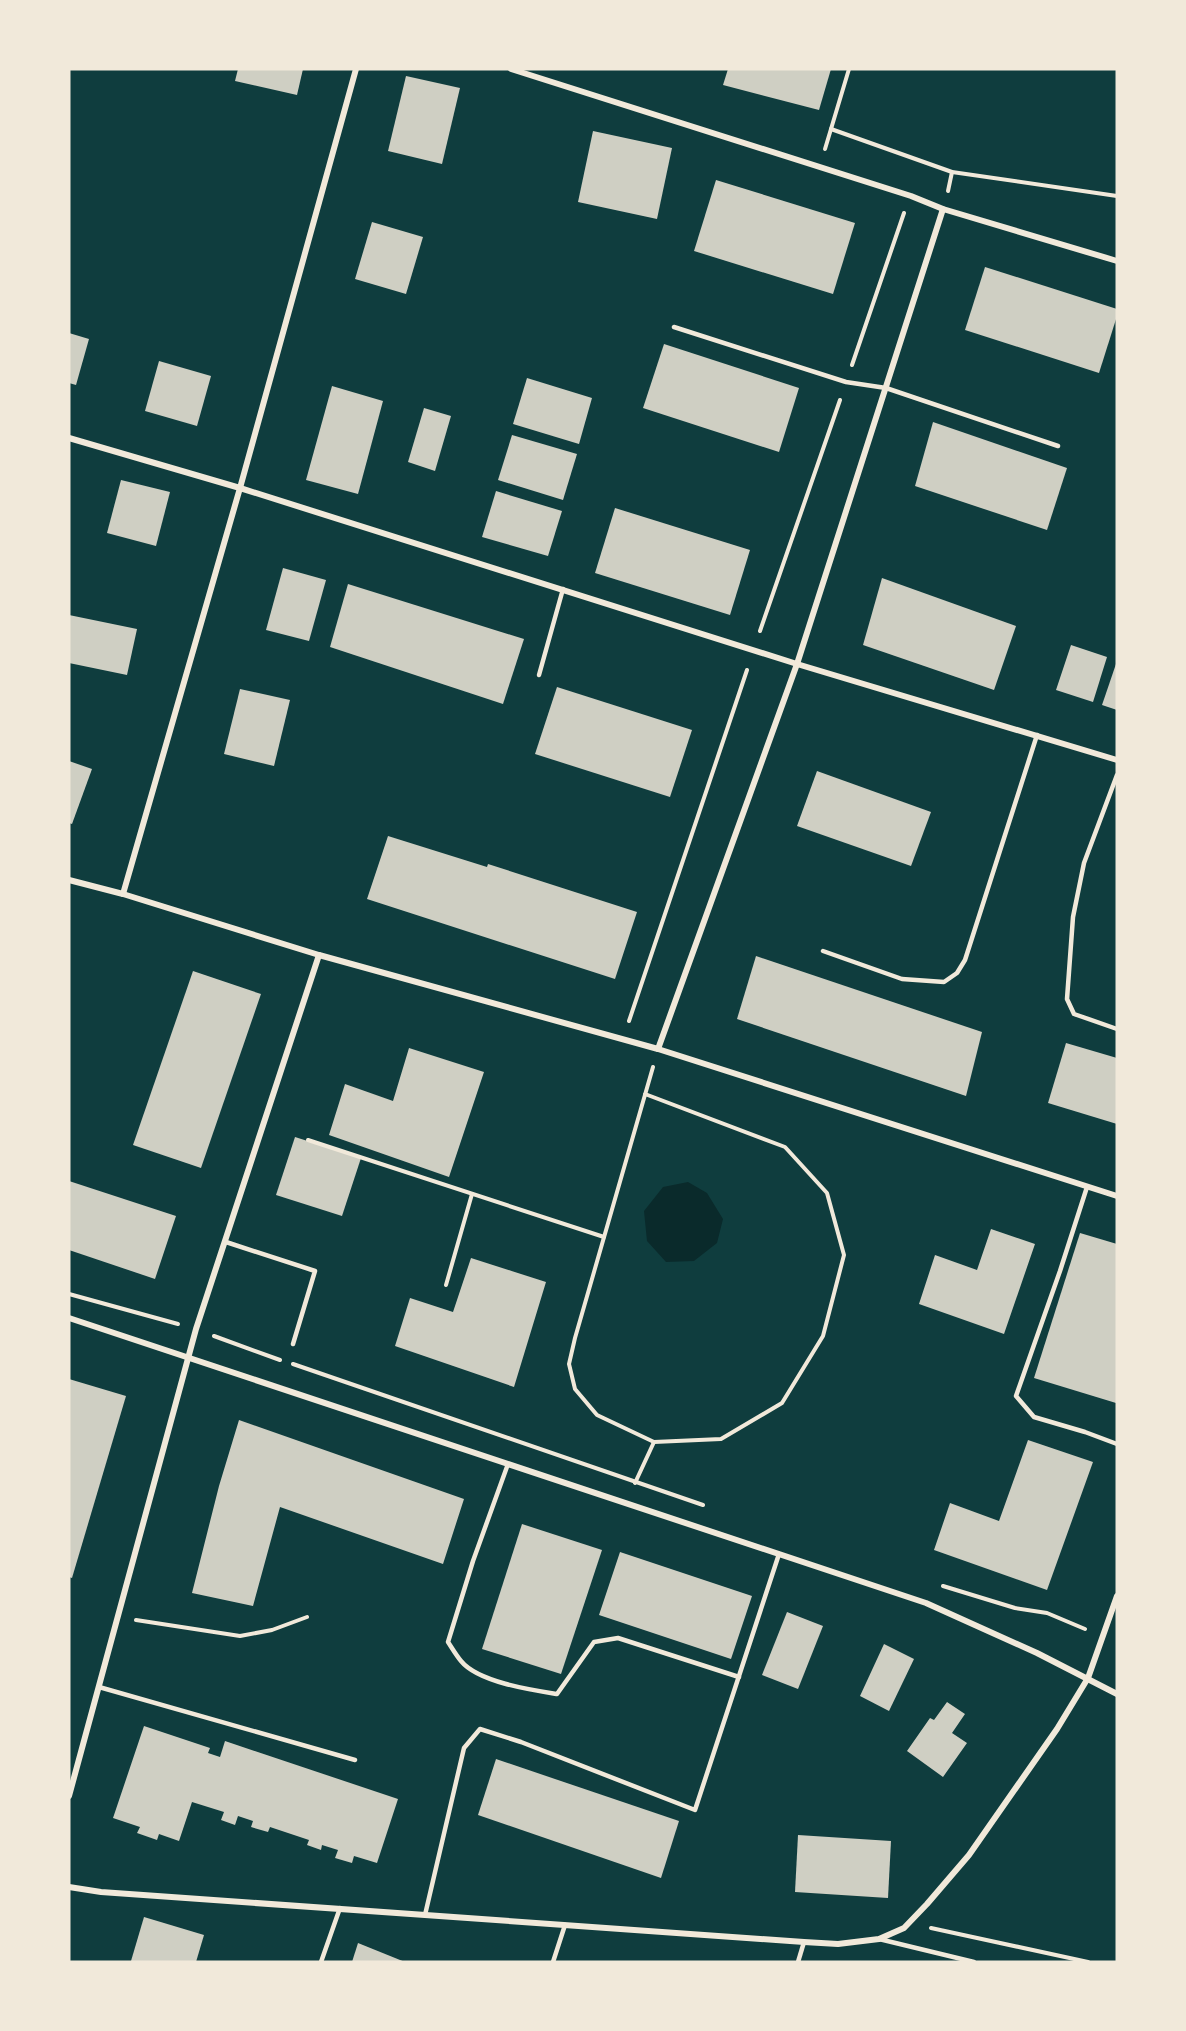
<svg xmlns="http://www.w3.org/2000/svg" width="1186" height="2031" font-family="Inter,sans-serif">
<rect width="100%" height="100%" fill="#0f3d3e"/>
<!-- water -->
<path fill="#0a2a2b" d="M688 1182 707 1193 723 1219 717 1243 694 1261 666 1262 647 1241 644 1211 663 1187Z"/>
<!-- building -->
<g fill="#cfcfc3">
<path d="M238 69H303L297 95 235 81Z"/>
<path d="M728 69H831L819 110 723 85Z"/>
<path d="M406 76 460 88 442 164 388 151Z"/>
<path d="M593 131 672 148 657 219 578 202Z"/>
<path d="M716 180 855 223 833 294 694 251Z"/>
<path d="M372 222 423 237 406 294 355 279Z"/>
<path d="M985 267 1117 309V316L1099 373 965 330Z"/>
<path d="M69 333 89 339 76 385 69 383Z"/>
<path d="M664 344 799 388 779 452 643 408Z"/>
<path d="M159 361 211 376 197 426 145 411Z"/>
<path d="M527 378 592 398 579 444 513 424Z"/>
<path d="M332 386 383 401 358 494 306 480Z"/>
<path d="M424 408 451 416 435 471 408 462Z"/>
<path d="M933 422 1067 468 1047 530 915 486Z"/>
<path d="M512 435 577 454 563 500 498 480Z"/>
<path d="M121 480 170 492 156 546 107 533Z"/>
<path d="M496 491 562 511 548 556 482 537Z"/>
<path d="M615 508 750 550 730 615 595 573Z"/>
<path d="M283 568 326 580 309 641 266 630Z"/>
<path d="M882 578 1016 626 994 690 863 645Z"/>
<path d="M348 584 524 639 503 704 330 647Z"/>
<path d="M69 615 137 629 127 675 69 663Z"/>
<path d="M1071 645 1107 657 1093 702 1056 690Z"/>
<path d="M1117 661V710L1102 705Z"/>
<path d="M557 687 692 730 670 797 535 754Z"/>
<path d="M240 689 290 700 274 766 224 754Z"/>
<path d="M69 761 92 769 72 824 69 823Z"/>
<path d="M817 771 931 812 911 866 797 826Z"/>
<path d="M388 836 487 867 488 864 637 912 615 979 367 899Z"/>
<path d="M756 956 982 1032 966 1096 737 1019Z"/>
<path d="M193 971 261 994 201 1168 133 1145Z"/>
<path d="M1066 1043 1117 1058V1124L1048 1103Z"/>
<path d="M409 1048 484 1072 449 1177 329 1135 345 1084 393 1101Z"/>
<path d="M295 1137 361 1158 342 1216 276 1195Z"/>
<path d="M69 1181 176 1216 155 1279 69 1250Z"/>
<path d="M991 1229 1035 1244 1004 1334 919 1304 935 1255 977 1270Z"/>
<path d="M1080 1233 1117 1244 1116 1403 1034 1378Z"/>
<path d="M471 1258 546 1282 514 1387 395 1346 410 1298 453 1312Z"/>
<path d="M69 1379 126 1396 72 1578 69 1577Z"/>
<path d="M239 1420 464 1499 443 1564 280 1507 253 1606 192 1593 219 1486Z"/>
<path d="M1028 1440 1093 1462 1047 1590 934 1550 950 1503 999 1521Z"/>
<path d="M522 1524 602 1550 561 1674 482 1649Z"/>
<path d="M620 1552 752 1596 731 1659 599 1615Z"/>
<path d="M787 1612 823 1626 798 1689 762 1675Z"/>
<path d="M884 1644 914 1659 889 1711 860 1696Z"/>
<path d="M947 1702 965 1714 952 1733 967 1743 943 1777 907 1751 930 1718 934 1720Z"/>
<path d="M144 1726 210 1748 208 1753 220 1757 225 1741 398 1799 377 1863 354 1856 352 1863 335 1858 338 1850 322 1845 321 1850 307 1845 309 1840 270 1827 268 1832 251 1827 253 1821 238 1816 235 1825 221 1820 224 1812 192 1802 179 1841 159 1834 157 1840 137 1833 140 1827 113 1818Z"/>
<path d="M496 1759 679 1821 661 1878 478 1815Z"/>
<path d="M798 1835 891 1841 888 1898 795 1892Z"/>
<path d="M144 1917 204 1935 196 1962 131 1961Z"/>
<path d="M358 1943 405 1962H352Z"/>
</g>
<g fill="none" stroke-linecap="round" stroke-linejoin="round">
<!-- path -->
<g stroke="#f1e9da" stroke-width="4">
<path d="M831 129 952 172 1117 196"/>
<path d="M825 149 849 69"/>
<path d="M948 191 952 172"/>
<path d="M852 365 904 213"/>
<path d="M760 631 840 400"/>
<path d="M629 1021 747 670"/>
<path d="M645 1094 785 1147 827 1193 844 1255 823 1336 782 1403 721 1439 654 1442 597 1415 575 1389 569 1364 575 1338 653 1067"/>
<path d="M308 1140 604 1237"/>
<path d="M446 1285 472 1194"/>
<path d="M69 1294 178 1324"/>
<path d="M214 1336 280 1360"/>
<path d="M293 1364 703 1505"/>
<path d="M635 1483 654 1442"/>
<path d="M943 1586 1015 1608 1047 1613 1085 1629"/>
<path d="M136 1620 240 1636 272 1630 307 1617"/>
<path d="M931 1928 1088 1962"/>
</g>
<!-- service -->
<g stroke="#f1e9da" stroke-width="4.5">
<path d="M674 327 846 382 886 388 1058 446"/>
<path d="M539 675 563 589"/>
<path d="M1117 775 1084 863 1073 917 1067 999 1074 1014 1117 1029"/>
<path d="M823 951 902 979 944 982 957 973 965 960 1037 735"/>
<path d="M1087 1187 1060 1271 1016 1396 1034 1417 1085 1432 1117 1444"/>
<path d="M226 1242 315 1271 293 1344"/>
<path d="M508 1464 473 1561 448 1642C452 1648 456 1655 461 1661 478 1682 531 1690 557 1694L594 1642 618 1638 739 1677"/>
<path d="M99 1687 355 1760"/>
<path d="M425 1915 464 1748 480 1729 521 1742 695 1810 779 1554"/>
<path d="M879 1939 974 1962"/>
<path d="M321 1962 340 1908"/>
<path d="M553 1962 565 1925"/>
<path d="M798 1962 804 1942"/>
</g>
<!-- minor -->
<g stroke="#f1e9da" stroke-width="6">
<path d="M511 69 911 196 943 209 1117 261"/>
<path d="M69 438 240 488 797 664 1117 760"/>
<path d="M69 880 123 894 319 955 658 1049 1117 1196"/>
<path d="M123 894 240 488 356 69"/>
<path d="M658 1049 797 664 943 209"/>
<path d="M69 1318 926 1603 1037 1653 1117 1694"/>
<path d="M69 1796 196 1329 319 955"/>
<path d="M69 1887 101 1892 804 1942 838 1944 879 1939 904 1928 927 1904 969 1855 1057 1729 1088 1678 1117 1596"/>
</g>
</g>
<!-- border -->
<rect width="1186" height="2031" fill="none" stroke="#f1e9da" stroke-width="141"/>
</svg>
